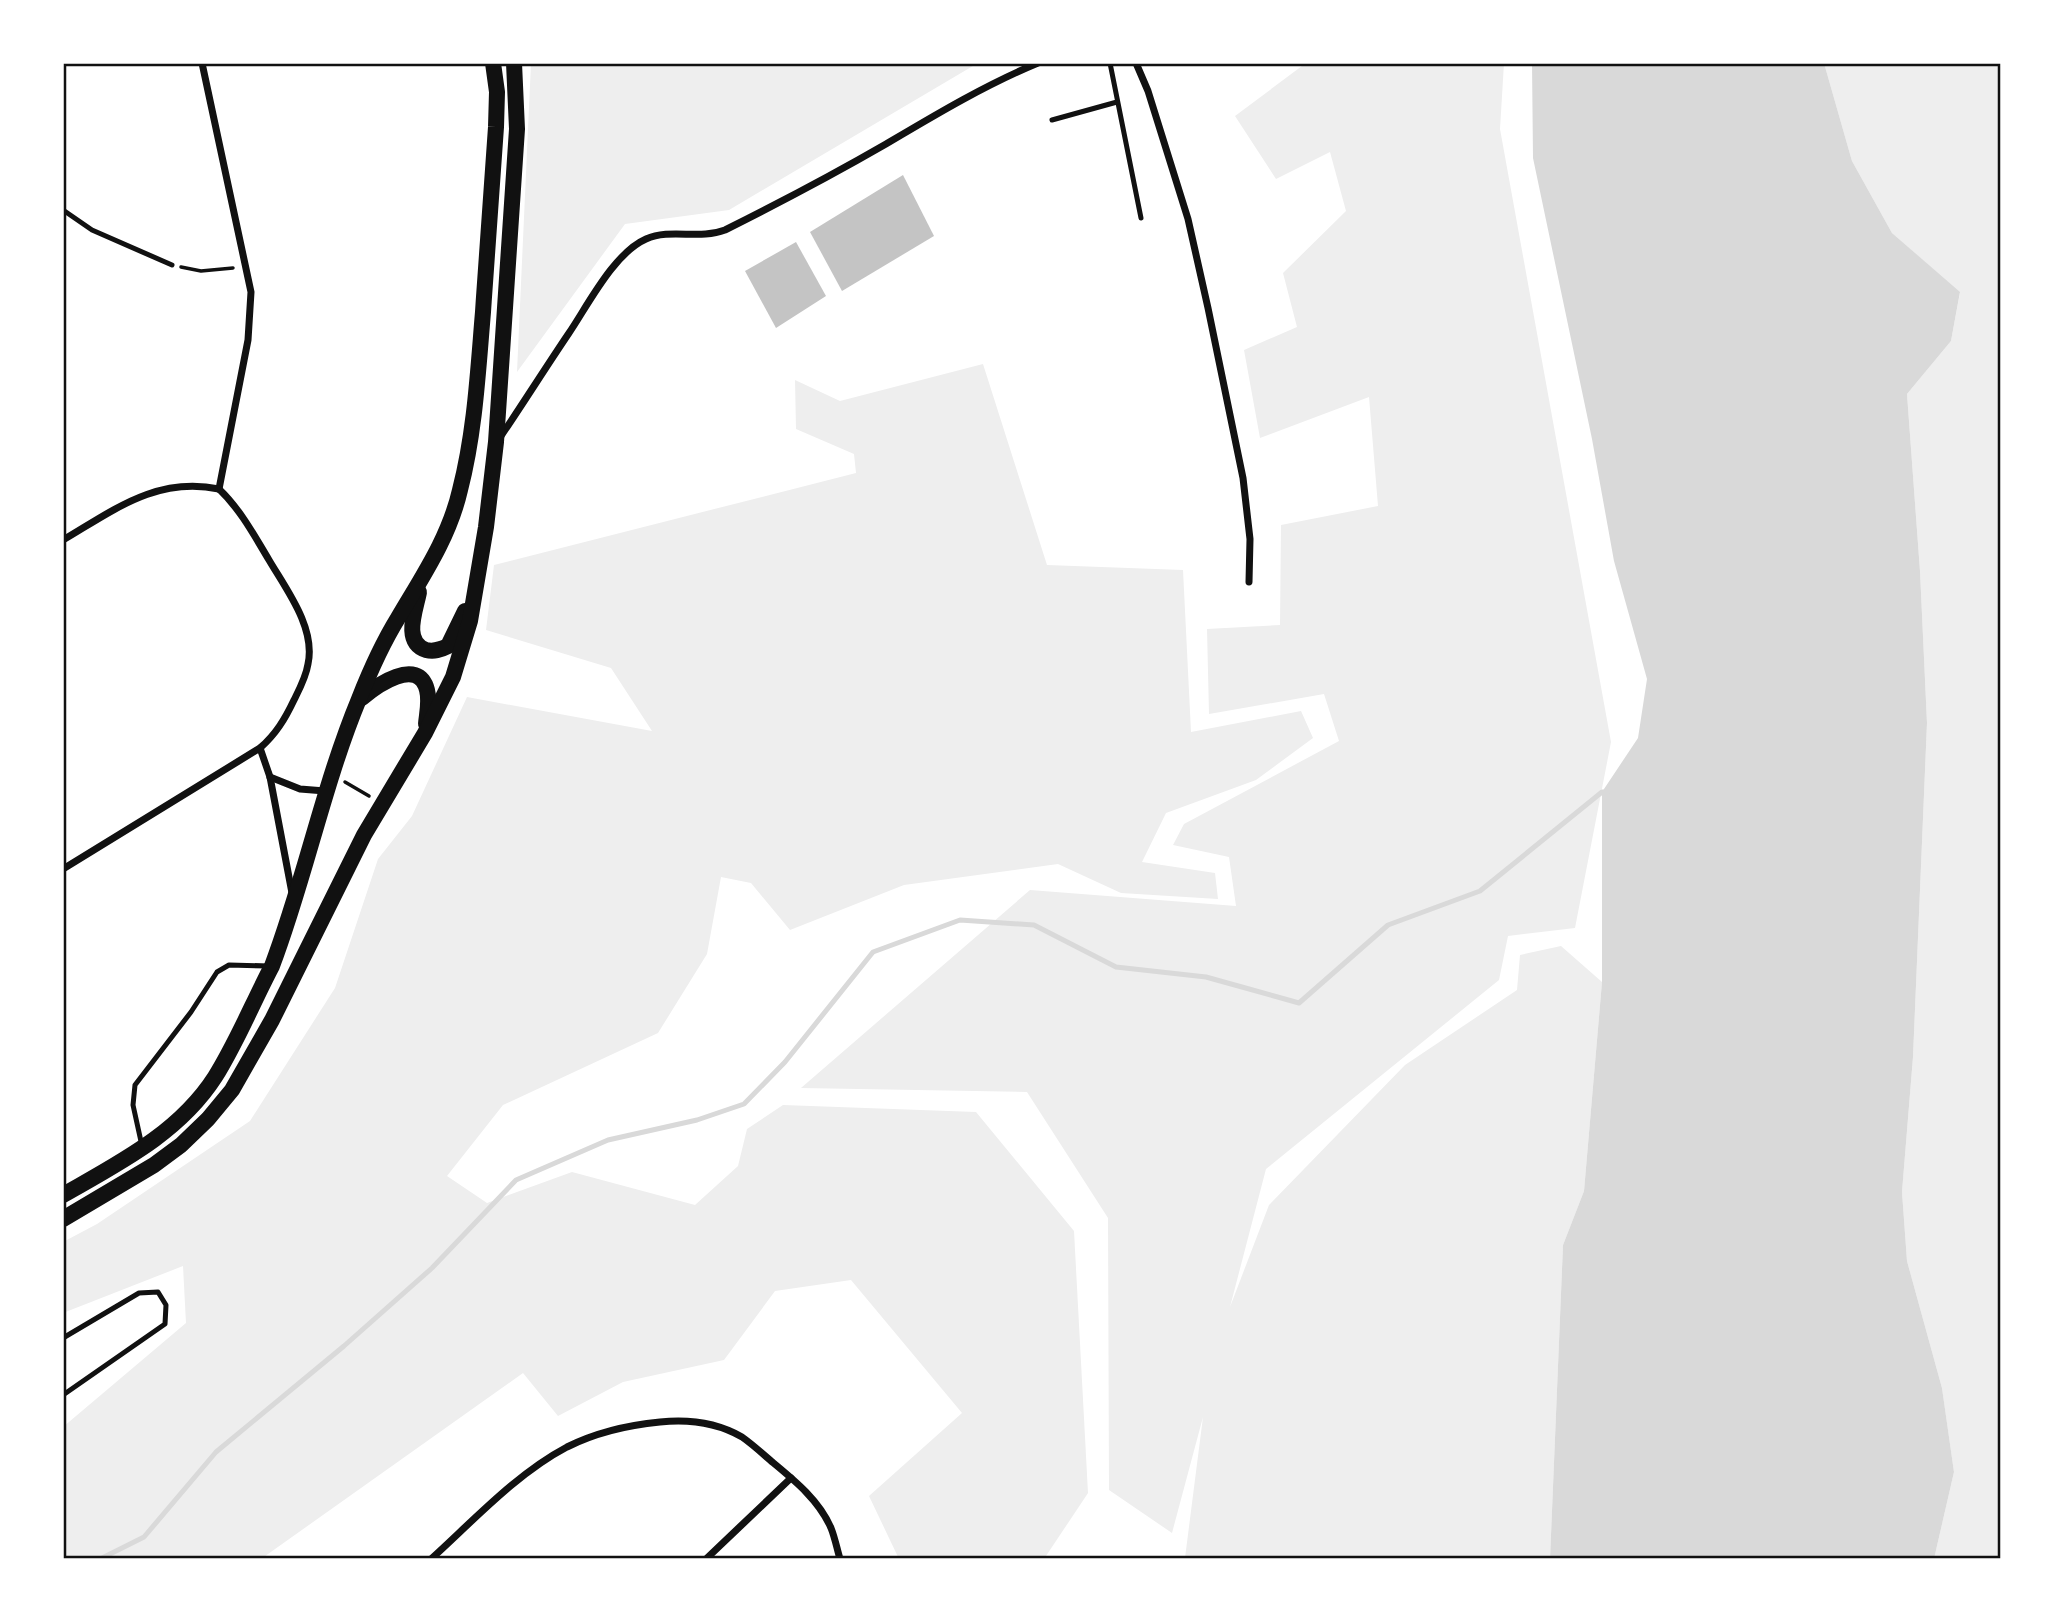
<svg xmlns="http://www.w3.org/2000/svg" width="2064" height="1622" font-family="'Roboto Condensed',sans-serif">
<rect width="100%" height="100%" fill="#fff"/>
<!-- green -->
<g fill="#eee">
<path d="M531 63H978L729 210 625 224 517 372Z"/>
<path d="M1306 63H1504L1500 129 1611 742 1575 928 1508 936 1499 980 1266 1169 1230 1307 1269 1205 1405 1065 1517 990 1520 955 1561 946 1602 982 1584 1191 1563 1245 1550 1559H1182L1185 1558 1203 1417 1172 1533 1109 1490 1108 1218 1027 1092 801 1088 1030 890 1236 906 1229 857 1173 845 1184 824 1339 741 1324 694 1209 714 1207 629 1280 625 1281 525 1378 506 1369 397 1260 438 1244 350 1297 327 1283 273 1346 211 1330 152 1276 179 1235 116Z"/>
<path d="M1824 63H2001V1559H1934L1954 1472 1942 1388 1907 1261 1902 1192 1913 1057 1927 723 1920 571 1907 394 1951 341 1960 293 1892 233 1852 161Z"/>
<path d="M983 364 1047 565 1183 570 1191 732 1301 711 1313 738 1256 780 1166 813 1142 862 1215 873 1218 899 1121 893 1058 864 904 885 790 930 751 883 721 877 707 954 658 1033 503 1105 447 1176 487 1203 572 1172 695 1205 738 1166 747 1129 783 1105 976 1112 1074 1231 1088 1493 1044 1559H899L869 1496 962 1413 851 1280 775 1291 724 1360 623 1382 558 1416 523 1373 261 1559H63V1427L186 1323 183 1266 63 1313V1242L97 1224 250 1121 335 988 378 859 412 816 467 697 652 731 611 668 486 630 494 565 856 473 854 454 796 429 795 380 840 401Z"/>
</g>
<!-- water -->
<path fill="#d9d9d9" d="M1532 63H1824L1852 161 1892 233 1960 292 1951 341 1907 394 1920 571 1927 723 1913 1057 1902 1192 1907 1261 1942 1388 1954 1472 1934 1559H1550L1563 1245 1584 1191 1602 982V792L1638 738 1647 679 1614 561 1592 439 1533 158Z"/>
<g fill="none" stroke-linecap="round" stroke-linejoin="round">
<!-- stream -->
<path stroke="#d9d9d9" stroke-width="5" d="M100 1559 144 1537 216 1452 344 1346 432 1268 516 1180 608 1140 697 1120 744 1104 785 1062 873 952 960 920 1034 925 1116 967 1206 977 1299 1003 1388 925 1480 891 1602 792H1607"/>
</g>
<!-- building -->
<g fill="#c4c4c4">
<path d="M903 175 934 236 842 291 810 232Z"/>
<path d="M796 242 826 296 776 328 745 271Z"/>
</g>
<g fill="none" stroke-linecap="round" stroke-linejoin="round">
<!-- path -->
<g stroke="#111" stroke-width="3.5">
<path d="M181 267 201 271 233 268"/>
<path d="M345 782 369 796"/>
</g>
<!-- service -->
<g stroke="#111" stroke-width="5">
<path d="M1110 63 1141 218"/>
<path d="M1052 120 1117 102"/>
<path d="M63 210 92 230 172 265"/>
<path d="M142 1146 133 1105 135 1085 191 1012 217 972 229 965 269 966"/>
<path d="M63 1338 139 1293 158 1292 166 1305 165 1324 63 1395"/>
</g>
<!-- minor -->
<g stroke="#111" stroke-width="7">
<path d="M202 63 251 292 248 340 219 489"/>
<path d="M1136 63 1148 91 1188 219 1208 308 1243 478 1250 539 1249 582"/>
<path d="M501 436C524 402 546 367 569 333 588 305 614 253 646 239 671 228 699 240 725 230 779 203 834 174 886 144 935 115 985 85 1038 63"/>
<path d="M63 540C114 510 157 476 219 489"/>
<path d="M260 748 270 777 292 893"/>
<path d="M270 777 300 789 325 791"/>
<path d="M63 869 260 748C276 734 285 719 294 700 300 688 306 677 308 664 316 628 286 589 269 560 254 535 240 509 219 489"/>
<path d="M431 1559C473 1521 516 1474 567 1447 595 1433 629 1425 660 1422 689 1419 716 1422 742 1437 752 1444 762 1453 771 1461 794 1480 819 1500 831 1528 835 1538 837 1549 840 1559"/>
<path d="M706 1559 791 1478"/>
</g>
<!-- primary -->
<g stroke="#111" stroke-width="16">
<path d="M419 592C416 609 402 642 426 650 434 652 440 650 448 646L465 611"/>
<path d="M362 698C376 686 418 656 427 690 430 701 427 713 426 724"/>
<path d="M63 1195C119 1163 179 1133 215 1077 237 1042 253 1002 272 966 305 879 323 786 359 699 370 671 382 644 398 618 422 577 449 538 460 490 475 432 478 371 483 312 487 250 492 188 496 127L497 92 493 63"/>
<path d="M63 1219 154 1165 181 1145 208 1119 232 1090 272 1020 364 835 425 733 453 677 470 621 486 527 496 442 517 129 514 63"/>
</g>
</g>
<!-- border -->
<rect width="2064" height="1622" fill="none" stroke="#ffffff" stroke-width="130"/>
<rect x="65" y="65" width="1934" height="1492" fill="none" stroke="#111" stroke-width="2.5"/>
</svg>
